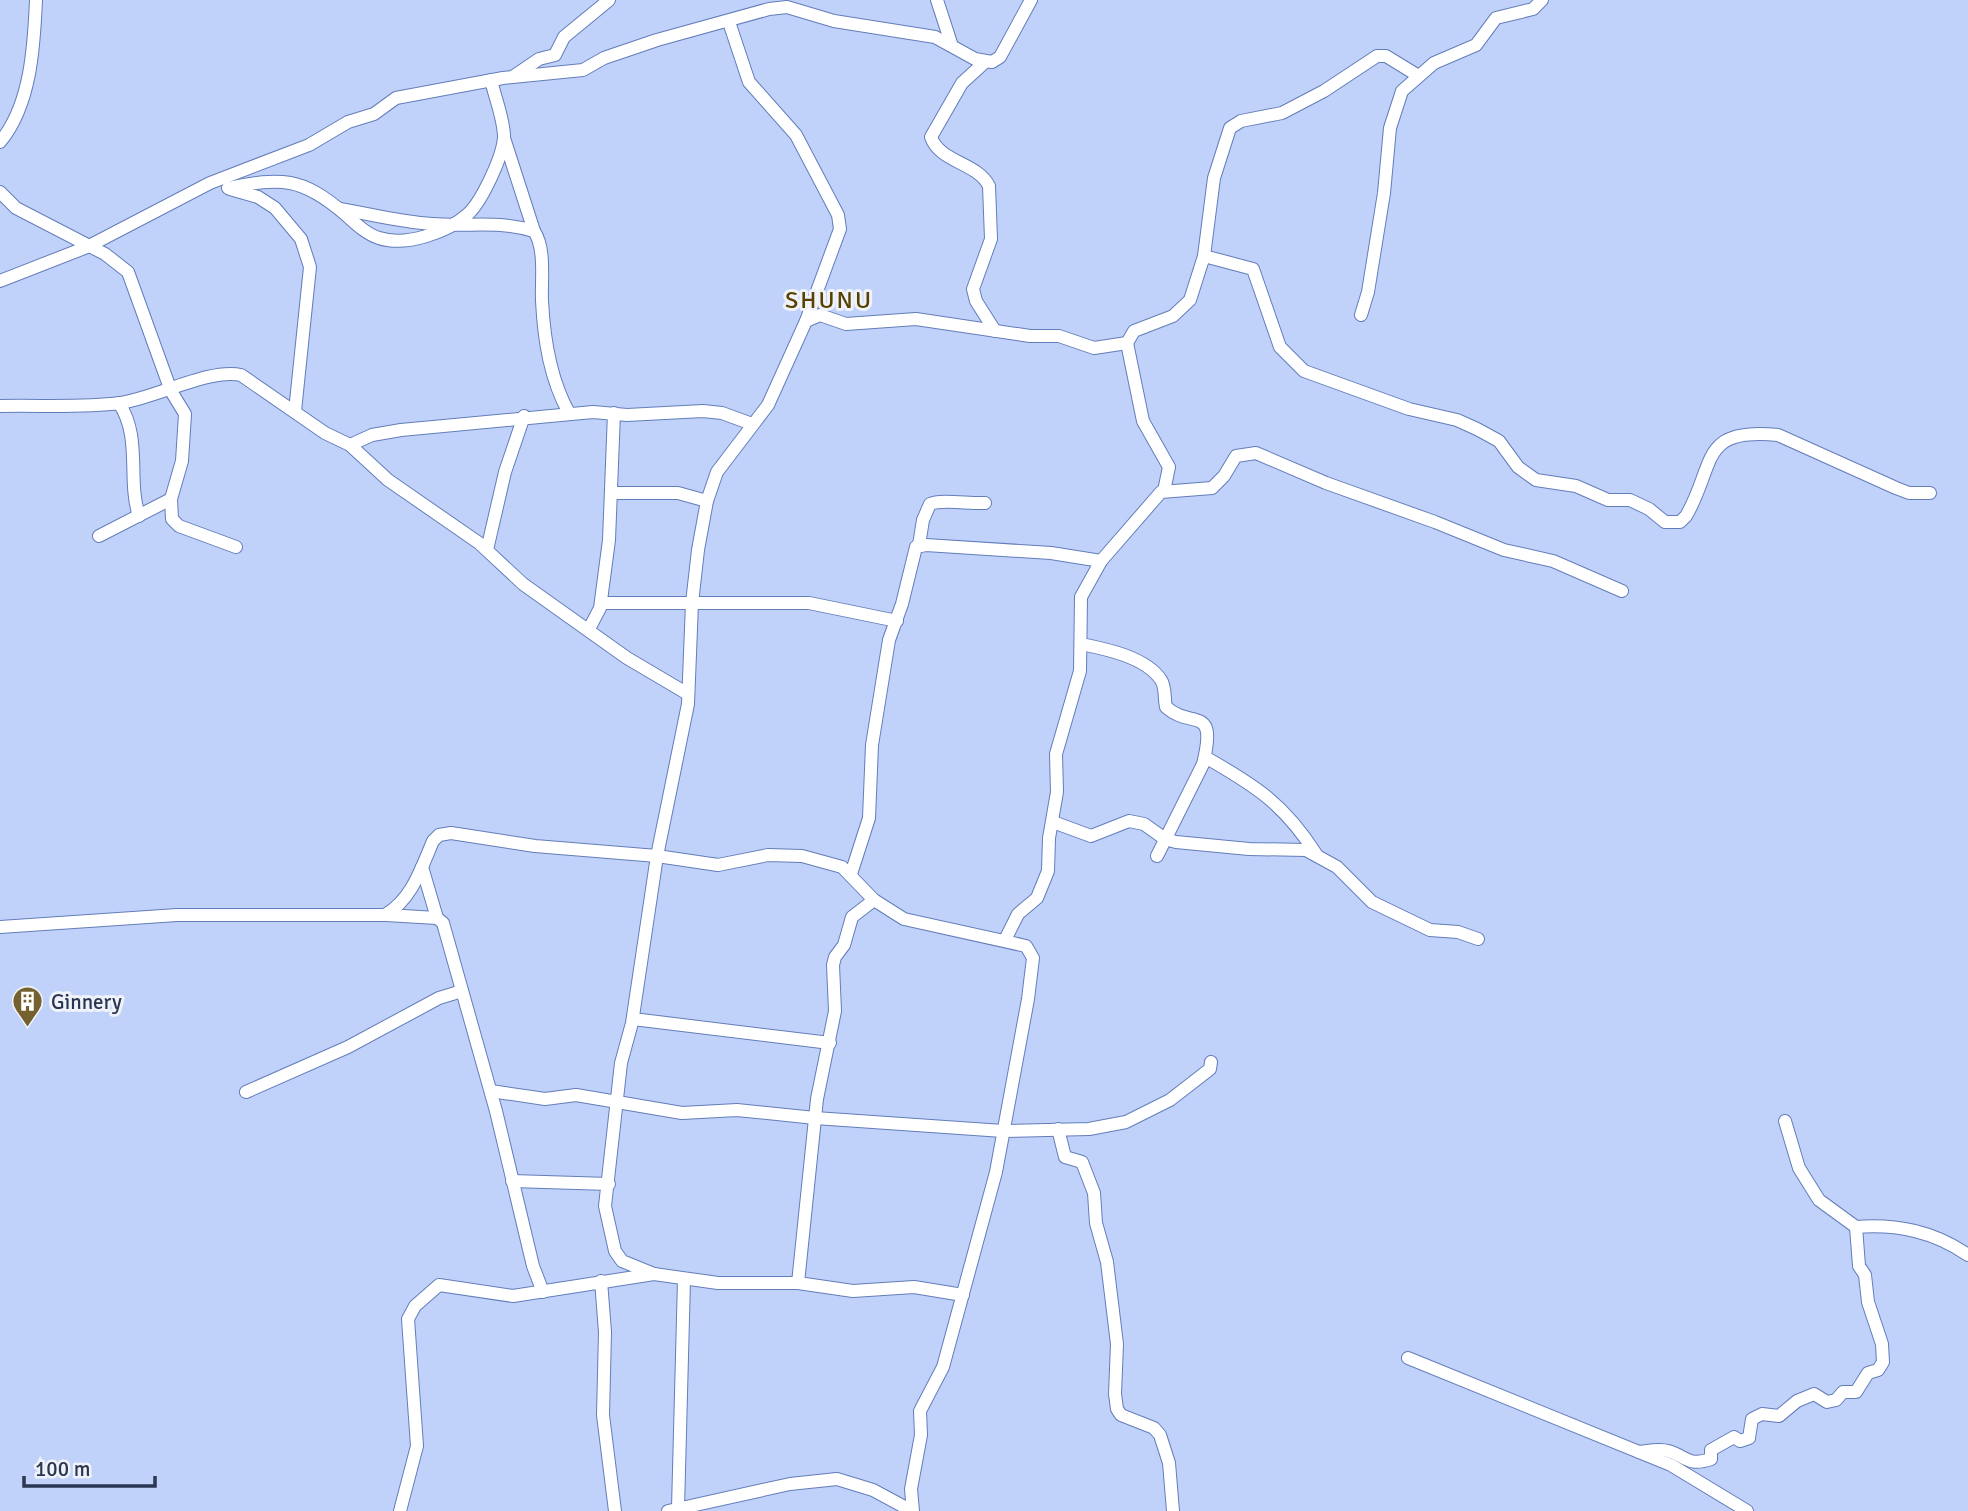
<svg xmlns="http://www.w3.org/2000/svg" width="1968" height="1511" font-family="Signika,sans-serif">
<rect width="100%" height="100%" fill="#c0d2fa"/>
<g fill="none" stroke-linecap="round" stroke-linejoin="round">
<defs>
<g id="minor">
<path d="M937 0 951 43"/>
<path d="M985 62 962 83 931 137C940 163 977 162 989 186L991 239 973 289 976 301 995 331"/>
<path d="M514 76 539 59 555 55 564 37 609 0"/>
<path d="M504 138 534 231"/>
<path d="M0 142C31 105 34 46 36 0"/>
<path d="M228 188C281 177 302 177 345 214 355 223 366 234 379 238 406 247 448 232 468 214 482 201 503 156 504 137 504 119 495 98 491 80"/>
<path d="M230 189 258 197 275 208 301 239 310 267 295 411"/>
<path d="M0 192 16 208 105 254 128 272 171 391 185 414 182 461 171 499 172 519 179 526 236 547"/>
<path d="M340 209C370 214 401 222 432 224 469 227 497 220 534 231 546 249 541 280 542 301 544 340 550 379 569 413"/>
<path d="M1204 256 1253 269 1280 347 1304 371 1409 409 1457 420 1477 429 1499 441 1518 467 1536 480 1576 486 1608 500H1630L1649 509 1665 522H1680L1686 516C1716 465 1698 427 1778 435L1896 488 1909 493H1930"/>
<path d="M0 281 87 247 210 183 309 145 348 122 374 114 396 98 503 78 583 70 604 58 657 40 769 9 787 7 834 21 935 37 975 59 992 62 1000 57 1031 0"/>
<path d="M1361 315 1368 292 1384 193 1390 128 1402 91 1434 63 1476 45 1496 18 1533 9 1542 0"/>
<path d="M806 321 820 315 846 324 916 319 1030 336H1059L1094 348 1127 343"/>
<path d="M119 403C142 438 127 479 139 516"/>
<path d="M0 406C39 405 81 408 120 403 156 398 209 368 241 375L325 433 350 445 388 480 479 543 523 584 627 658 688 694"/>
<path d="M350 445 372 435 401 430 593 412 627 415 703 411 722 413 752 424"/>
<path d="M1164 491 1169 467 1143 421 1127 343 1134 331 1173 316 1190 300 1204 256 1214 178 1230 128 1241 121 1282 113 1324 91 1377 56H1386L1417 75"/>
<path d="M612 493H678L707 501"/>
<path d="M99 536 171 499"/>
<path d="M919 545 923 520 930 504C941 499 970 504 985 503"/>
<path d="M487 550 505 472 524 416"/>
<path d="M601 603H809L897 621"/>
<path d="M589 629 600 608 609 540 614 413"/>
<path d="M1081 644C1106 649 1146 657 1161 680 1166 687 1164 699 1166 707 1191 730 1218 703 1203 764L1157 856"/>
<path d="M1205 757C1256 786 1284 804 1316 854"/>
<path d="M1053 822 1091 836 1129 821 1144 824 1165 839 1176 842 1249 849 1306 850 1337 867 1372 902 1430 930 1458 932 1478 939"/>
<path d="M422 867 437 918"/>
<path d="M851 874 869 818 872 745 889 640 902 604 916 547 926 545 1051 553 1101 561"/>
<path d="M386 915 437 918 443 923 496 1111 533 1266 543 1292"/>
<path d="M0 927 177 915H385C412 899 421 869 433 841L439 835 451 833 535 846 657 856 718 865 768 855 802 856 842 867 874 900 904 919 1026 946 1033 958 1028 999 996 1172 943 1367 920 1411 921 1435 911 1489 913 1511"/>
<path d="M1005 940 1018 914 1037 898 1048 871 1049 838 1057 792 1056 754 1080 671 1081 597 1101 561 1161 492 1212 488 1224 476 1236 456 1256 453 1326 483 1435 522 1504 550 1553 561 1622 591"/>
<path d="M633 1019 830 1043"/>
<path d="M491 1091 545 1099 576 1095 682 1113 737 1110 815 1118 1003 1131 1089 1129 1126 1122 1170 1100 1210 1069 1211 1062"/>
<path d="M246 1092 348 1047 439 998 462 991"/>
<path d="M1785 1121 1799 1168 1819 1200 1856 1227C1897 1224 1933 1231 1968 1255"/>
<path d="M1058 1129 1065 1157 1082 1162 1094 1193 1096 1223 1107 1262 1117 1344 1115 1394 1117 1409 1121 1415 1154 1428 1160 1435 1169 1463 1173 1511"/>
<path d="M512 1181 609 1184"/>
<path d="M654 1274 622 1261 615 1251 605 1206 621 1063 632 1023 657 856 688 704 692 603 698 550 707 501 717 472 768 405 806 321 840 229 838 215 796 135 749 82 729 22"/>
<path d="M601 1281 605 1332 603 1415 615 1511"/>
<path d="M798 1283 817 1099 835 1011 833 965 835 957 844 945 852 917 874 900"/>
<path d="M1408 1358 1671 1465 1747 1511"/>
<path d="M1639 1452C1648 1451 1660 1448 1668 1451 1686 1456 1688 1467 1711 1459V1450L1734 1437 1740 1441 1749 1438 1752 1419 1762 1414 1779 1416 1797 1401 1814 1394 1827 1402 1836 1400 1843 1392H1856L1868 1373 1878 1370 1883 1362 1882 1344 1868 1302 1865 1275 1859 1266 1856 1227"/>
<path d="M678 1508 684 1280"/>
<path d="M400 1511 417 1446 408 1319 415 1306 439 1285 513 1296 654 1274 718 1283H798L853 1291 914 1287 963 1295"/>
<path d="M668 1511 790 1484 837 1479 873 1490 912 1511"/>
</g>
</defs>
<!-- minor casing -->
<use href="#minor" stroke="#637dba" stroke-width="14"/>
<!-- minor -->
<use href="#minor" stroke="#fff" stroke-width="12"/>
</g>
<!-- icons -->
<defs>
<symbol id="building-pin" viewBox="-11 -11 22 30"><path d="M0 17L-7.5 6A9.5 9.5 0 1 1 7.5 6Z" fill="#75602f" stroke="#eff3f9"/><path d="M-4-6H4V6H1V3H-1V6H-4ZM-2.5-4.3h1.7v1.8h-1.7ZM.8-4.3h1.7v1.8H.8ZM-2.5-1h1.7V.8h-1.7ZM.8-1h1.7V.8H.8Z" fill="#fff"/></symbol>
</defs>
<g fill-rule="evenodd">
<use href="#building-pin" x="10" y="984" width="35" height="47"/>
</g>
<g text-anchor="middle" stroke-width="6" stroke-linejoin="round" paint-order="stroke">
<!-- poi labels -->
<g font-size="21" fill="#2b3651" stroke="#eff3f9" text-anchor="start">
<text x="51" y="1009">Ginnery</text>
</g>
<!-- quarter labels -->
<g font-size="24" letter-spacing="2" fill="#574000" stroke="#eff3f9">
<text x="829" y="308">SHUNU</text>
</g>
</g>
<!-- scale -->
<path d="M24 1476v10h131v-10" fill="none" stroke="#2b3651" stroke-width="3.5"/>
<text x="35" y="1476" font-size="21" fill="#2b3651" stroke="#eff3f9" stroke-width="5" paint-order="stroke">100 m</text>
</svg>
